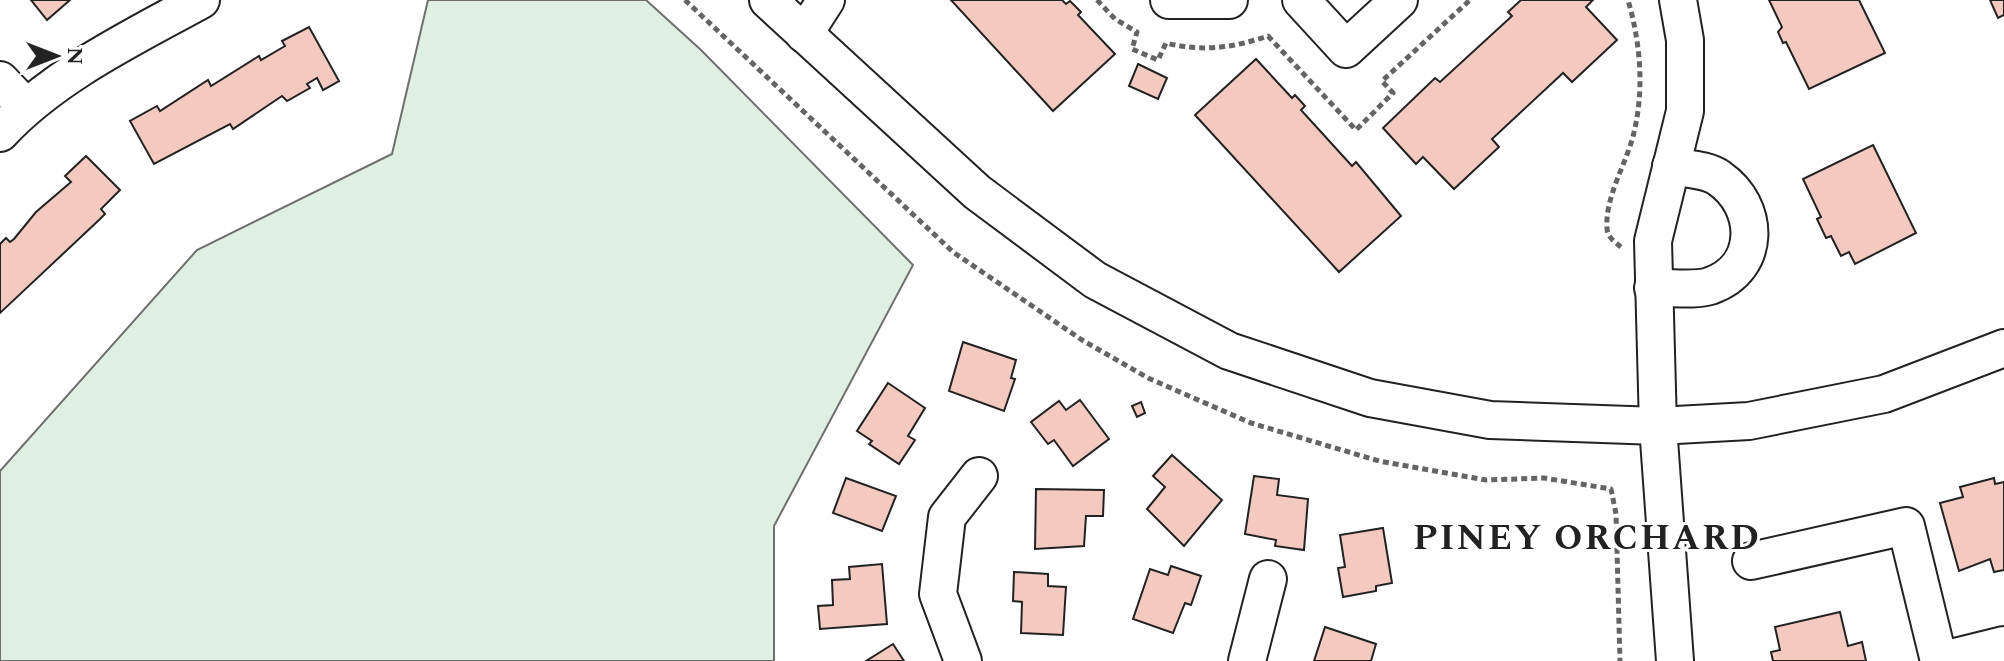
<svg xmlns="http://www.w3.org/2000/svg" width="2004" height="661" font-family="Spectral,serif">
<rect width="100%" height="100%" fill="#fff"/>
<!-- green -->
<path fill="#e0efe3" stroke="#6f6f6f" stroke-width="2" d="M428 0H646L701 50 913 265 774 526V661H0V471L197 250 392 154Z"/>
<!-- building -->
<g fill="#f3c9c0" stroke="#222" stroke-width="2">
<path d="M31 0H70L47 20Z"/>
<path d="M951 0H1062L1066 4 1070 1 1081 12 1078 15 1115 54 1053 111Z"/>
<path d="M1521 0H1593L1586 7 1617 40 1572 82 1563 73 1492 139 1499 147 1454 189 1423 157 1416 164 1383 128 1435 78 1440 82 1512 16 1508 12Z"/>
<path d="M1769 0H1859L1885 53 1809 89 1786 42 1783 43 1778 32 1782 27Z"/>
<path d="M1990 0H2004V15L1998 18Z"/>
<path d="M309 27 339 81 323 90 317 78 307 84 310 88 287 101 282 96 233 129 230 124 154 164 130 121 157 106 160 111 208 80 211 86 259 56 261 60 285 46 282 41Z"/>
<path d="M1256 59 1292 98 1295 95 1305 106 1301 110 1352 166 1356 162 1401 216 1339 272 1195 115Z"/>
<path d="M1138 64 1167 78 1158 99 1129 86Z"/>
<path d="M1873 145 1916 233 1855 264 1849 252 1841 256 1831 236 1826 238 1817 219 1821 217 1803 179Z"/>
<path d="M86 156 120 190 101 209 105 214 99 220 0 313V244L6 238 10 242 14 239 36 212 71 182 65 176Z"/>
<path d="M963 342 1016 360 1011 378 1015 379 1004 411 949 391Z"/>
<path d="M888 383 925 408 908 436 915 440 899 464 869 444 872 441 857 431Z"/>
<path d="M1080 400 1109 439 1073 466 1054 440 1048 444 1031 422 1059 401 1066 410Z"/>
<path d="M1141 402 1145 413 1137 417 1132 406Z"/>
<path d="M1172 455 1222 500 1184 546 1147 509 1165 487 1153 476Z"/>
<path d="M1254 476 1279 479 1277 495 1308 499 1304 550 1275 546 1276 540 1245 534Z"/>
<path d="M846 478 896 496 882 531 833 513Z"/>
<path d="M1994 478 1995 484 2004 482V570L1994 572 1990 559 1959 571 1940 503 1963 497 1960 487Z"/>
<path d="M1036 489 1104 490 1103 516H1086L1084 546 1035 549Z"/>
<path d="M1383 528 1392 583 1376 586V591L1343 597 1338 568 1345 567 1340 535Z"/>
<path d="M882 564 887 624 820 629 818 606 833 605 832 580 850 579 849 567Z"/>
<path d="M1171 566 1201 576 1191 605 1185 603 1173 633 1133 619 1150 569 1168 575Z"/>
<path d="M1014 572 1048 574V586L1066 587 1063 635 1021 633 1022 602 1013 601Z"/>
<path d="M1840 612 1848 646 1862 642 1866 661H1773L1771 652 1780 650 1775 627Z"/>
<path d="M1325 627 1376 644 1371 661H1314Z"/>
<path d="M893 644 904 661H866Z"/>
</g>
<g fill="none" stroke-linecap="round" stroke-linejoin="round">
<defs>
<g id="minor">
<path d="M768 0 977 192 1095 280 1229 351 1370 398 1490 420 1658 426 1749 421 1884 394 2004 348"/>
<path d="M1169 0H1229"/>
<path d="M1301 0 1346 49 1399 0"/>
<path d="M804 34 826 0"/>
<path d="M0 80 25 106"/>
<path d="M0 133C54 75 132 38 201 0"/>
<path d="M1653 288C1670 287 1694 291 1710 286 1762 268 1760 206 1719 178 1707 169 1685 169 1671 166"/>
<path d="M1751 561 1906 526 1939 661"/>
<path d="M963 661 938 594 947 517 979 476"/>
<path d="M1247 661 1268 579"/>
<path d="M1675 661 1658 426 1653 241 1685 111V40L1678 0"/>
<path d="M1939 661 2004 645"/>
</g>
</defs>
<!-- minor casing -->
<use href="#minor" stroke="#222" stroke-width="40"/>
<!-- path -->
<g stroke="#646464" stroke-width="5" stroke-dasharray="6 4" stroke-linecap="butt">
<path d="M685 0 953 252 1082 340 1148 378 1251 423 1379 461 1486 480 1544 478 1611 489 1616 514 1620 661"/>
<path d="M1097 0 1115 19 1137 32 1132 49 1158 60 1166 43C1203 52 1232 48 1268 36L1356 130 1393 93 1382 81 1470 0"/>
<path d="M1621 247C1615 242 1607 237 1607 228 1605 199 1624 167 1632 140 1645 94 1641 45 1628 0"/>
</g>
<!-- minor -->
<use href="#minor" stroke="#fff" stroke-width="36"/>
</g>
<g text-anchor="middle" stroke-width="6" stroke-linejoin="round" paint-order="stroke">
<!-- district labels -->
<g font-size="36" font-weight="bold" letter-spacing="2" fill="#222" stroke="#fff">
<text x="1587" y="549">PINEY ORCHARD</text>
</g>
</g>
<!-- north arrow -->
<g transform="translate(56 56) rotate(90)" stroke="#ffffff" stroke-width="6" paint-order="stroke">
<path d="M0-6L14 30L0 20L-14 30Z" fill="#222222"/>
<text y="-12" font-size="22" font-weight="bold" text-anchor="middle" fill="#222222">N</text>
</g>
</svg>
